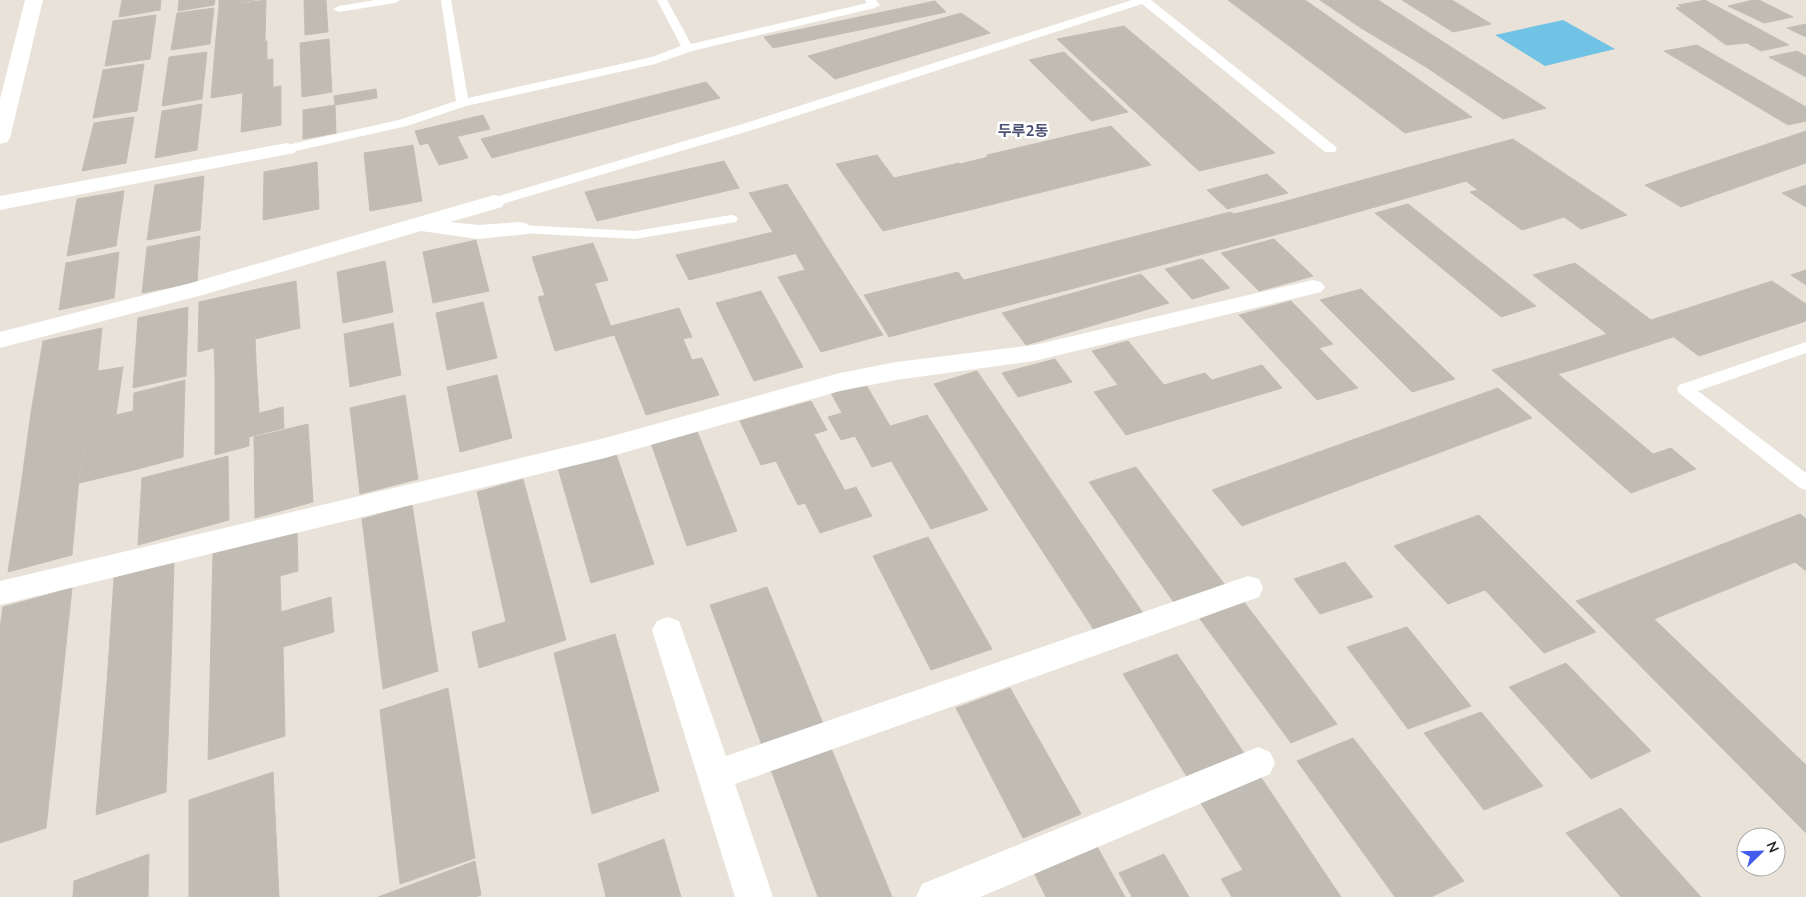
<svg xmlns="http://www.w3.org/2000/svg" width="1806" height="897" font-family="'Nunito Sans','Noto Sans KR',sans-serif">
<rect width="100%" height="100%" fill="#e8e2d9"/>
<!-- water -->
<path fill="#71c3e5" d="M1563 20 1615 49 1545 66 1495 35Z"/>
<!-- building -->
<g fill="#c0bcb4" stroke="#c3beb3">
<path d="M122 0H161L160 10 119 17Z"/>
<path d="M179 0H215L214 5 178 11Z"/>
<path d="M219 0H255L219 6Z"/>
<path d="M266 0 265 41 215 49 219 6Z"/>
<path d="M304 0H326L328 32 305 35Z"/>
<path d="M1228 0H1305L1472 117 1405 133Z"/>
<path d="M1320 0H1378L1546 108 1503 119 1426 67 1361 28Z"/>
<path d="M1402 0H1452L1491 24 1453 32Z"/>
<path d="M1705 0 1789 45 1761 51 1747 43 1726 45 1676 8 1682 7 1678 5Z"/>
<path d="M1753 0H1759L1793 17 1764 23 1728 6Z"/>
<path d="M935 1 946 12 773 48 764 37Z"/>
<path d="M214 8 210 44 171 50 177 13Z"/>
<path d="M961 13 990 33 835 79 808 56Z"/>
<path d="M156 15 150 59 105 66 113 21Z"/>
<path d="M1806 24V37L1787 28Z"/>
<path d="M1124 26 1275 153 1199 171 1057 39Z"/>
<path d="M329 39 332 92 302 97 300 43Z"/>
<path d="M265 41H267V60L273 59V88L211 98 215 49Z"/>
<path d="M1697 45 1806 107V121L1788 125 1664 51Z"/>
<path d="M1797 51 1806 56V77L1769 57Z"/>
<path d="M207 52 202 99 162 106 169 57Z"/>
<path d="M1064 52 1128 112 1091 121 1029 60Z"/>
<path d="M144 64 137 111 93 118 103 70Z"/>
<path d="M706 82 720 98 492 158 481 139Z"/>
<path d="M281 86V125L241 132 243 92Z"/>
<path d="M376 89 377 98 335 105 334 96Z"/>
<path d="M202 104 197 150 155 158 162 111Z"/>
<path d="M335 105 336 133 303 139V110Z"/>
<path d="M483 115 490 129 420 145 415 131Z"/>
<path d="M134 117 126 163 82 171 94 123Z"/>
<path d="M1111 126 1151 165 994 204 960 164 988 157 987 155Z"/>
<path d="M1806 131V163L1681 207 1645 185Z"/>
<path d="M457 136 468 158 439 165 428 143Z"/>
<path d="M1513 139 1627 215 1581 229 1564 217 1555 220 1461 153Z"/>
<path d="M413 145 422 201 370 211 364 153Z"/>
<path d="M1461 153 1491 174 1305 227 1279 203Z"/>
<path d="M877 155 894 178 959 163 994 204 883 231 836 164Z"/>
<path d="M724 161 739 188 597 221 585 192Z"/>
<path d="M317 162 319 209 263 220 264 172Z"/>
<path d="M1267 174 1288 193 1227 209 1207 190Z"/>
<path d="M1491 174 1555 220 1522 230 1470 192 1478 190 1466 181Z"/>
<path d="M204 176 200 230 147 240 155 185Z"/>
<path d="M787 184 826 246 689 280 676 255 773 232 749 193Z"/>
<path d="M1806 185V207L1782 193Z"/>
<path d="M124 191 116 246 67 256 77 199Z"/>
<path d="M1279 203 1305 227 1071 289 1047 259 1230 212 1234 214Z"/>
<path d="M1408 204 1536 306 1501 317 1375 213Z"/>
<path d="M200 236 197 282 142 293 147 247Z"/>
<path d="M1274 239 1313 276 1259 291 1221 253Z"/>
<path d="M476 240 489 291 433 303 423 252Z"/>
<path d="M593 243 608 280 545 296 532 257Z"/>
<path d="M826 246 883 335 821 352 778 277 805 270 796 254Z"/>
<path d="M119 252 114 298 59 310 66 263Z"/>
<path d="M1047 259 1071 289 986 311 964 280Z"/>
<path d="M1202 259 1230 288 1192 299 1165 269Z"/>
<path d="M385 261 393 312 343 323 337 272Z"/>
<path d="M1575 263 1651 320 1607 334 1533 275Z"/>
<path d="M1806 270V285L1791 275Z"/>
<path d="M958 272 986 311 889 337 864 295Z"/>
<path d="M1141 274 1169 303 1026 345 1002 313Z"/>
<path d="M296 281 300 328 255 339 253 290Z"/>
<path d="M1772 281 1806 304V321L1699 356 1651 320Z"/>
<path d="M595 284 614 335 555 351 538 297Z"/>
<path d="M1361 289 1455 379 1412 392 1320 300Z"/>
<path d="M253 290 256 361 215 371 214 348 198 352 199 302Z"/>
<path d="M761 291 803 367 754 381 716 303Z"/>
<path d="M1291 301 1333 344 1319 348 1358 388 1317 400 1239 315Z"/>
<path d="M483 302 497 358 447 370 436 313Z"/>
<path d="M188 307 186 376 133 388 138 318Z"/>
<path d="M679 308 692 337 683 339 692 360 702 358 719 395 646 415 611 326Z"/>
<path d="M1651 320 1673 337 1575 369 1554 351Z"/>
<path d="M393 323 401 375 350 387 344 334Z"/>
<path d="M102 328 95 398 31 413 43 341Z"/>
<path d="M1128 341 1164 385 1205 373 1212 380 1262 365 1282 388 1126 435 1094 392 1118 385 1092 351Z"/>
<path d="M1554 351 1575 369 1558 374 1653 454 1671 448 1696 469 1631 493 1492 370Z"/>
<path d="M1055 359 1072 382 1018 397 1002 373Z"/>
<path d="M256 361 259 413 283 407 284 428 249 437V446L215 455V371Z"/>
<path d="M123 367 116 415 133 411 130 471 79 483 95 398 98 371Z"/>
<path d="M977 371 1055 485 1009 500 934 384Z"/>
<path d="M497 375 512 438 460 452 447 387Z"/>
<path d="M185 380 183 457 130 471 134 393Z"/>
<path d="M865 383 890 426 874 431 892 461 872 467 855 436 841 440 828 417 842 413 831 393Z"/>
<path d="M1498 388 1532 418 1242 526 1212 490Z"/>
<path d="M405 395 418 479 360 494 350 408Z"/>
<path d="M95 398 79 478 20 493 31 413Z"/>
<path d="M811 401 827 430 814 434 845 491 798 505 776 461 761 465 740 421Z"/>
<path d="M927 415 988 510 931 529 874 431Z"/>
<path d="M308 424 313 502 255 518 254 437Z"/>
<path d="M697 431 737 531 687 546 651 443Z"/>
<path d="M615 451 654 564 591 583 558 468Z"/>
<path d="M228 456 229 520 138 545 142 478Z"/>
<path d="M1136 467 1225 585 1175 604 1089 482Z"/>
<path d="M79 478 72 555 8 572 20 493Z"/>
<path d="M523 479 557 606 506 622 477 492Z"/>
<path d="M1055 485 1145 616 1096 633 1009 500Z"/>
<path d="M856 487 872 516 820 533 805 503Z"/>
<path d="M412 505 438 671 383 689 362 519Z"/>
<path d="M1800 514 1806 519V571L1795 562 1654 619 1806 765V833L1576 601Z"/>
<path d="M1479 515 1596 632 1544 653 1485 590 1448 604 1394 546Z"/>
<path d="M297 531 298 571 280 576 281 612 331 597 334 632 283 647 285 736 208 760 213 553Z"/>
<path d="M928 537 992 649 931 670 873 556Z"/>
<path d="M174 562 171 664 107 683 114 578Z"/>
<path d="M1345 562 1373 597 1320 614 1294 579Z"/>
<path d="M767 587 824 726 763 748 710 605Z"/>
<path d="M72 588 61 692 0 710V628L3 607Z"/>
<path d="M1244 602 1337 724 1291 743 1200 619Z"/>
<path d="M557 606 566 640 479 668 472 632Z"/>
<path d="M1407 627 1471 706 1408 729 1347 647Z"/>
<path d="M615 634 659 791 592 814 554 653Z"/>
<path d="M1177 654 1246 756 1189 780 1123 674Z"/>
<path d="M1566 663 1651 751 1591 779 1509 687Z"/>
<path d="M171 664 166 792 96 815 107 683Z"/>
<path d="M448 688 475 858 400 884 380 710Z"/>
<path d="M1010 688 1081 814 1023 838 956 708Z"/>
<path d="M61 692 46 828 0 843V710Z"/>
<path d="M1481 712 1543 786 1484 810 1424 733Z"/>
<path d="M1353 738 1464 881 1431 897H1395L1297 761Z"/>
<path d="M831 748 892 897H818L771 770Z"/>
<path d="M273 772 279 897H189V800Z"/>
<path d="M1260 776 1341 897H1232L1221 879 1243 870 1199 800Z"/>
<path d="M1621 808 1701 897H1621L1566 833Z"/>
<path d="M664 839 681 897H606L598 864Z"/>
<path d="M1094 841 1125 897H1046L1031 867Z"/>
<path d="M149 854 148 897H73L74 881Z"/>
<path d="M1164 854 1189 897H1132L1119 873Z"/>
<path d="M475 861 481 895 476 897H378Z"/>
</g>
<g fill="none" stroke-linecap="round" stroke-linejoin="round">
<!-- lane -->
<g fill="#fff" fill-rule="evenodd">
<path d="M375 0H400L395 3 339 12 333 9 339 6Z"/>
<path d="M441 0H451L468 98 652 57 681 46 657 0H667L691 44 867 3 865 0H876L880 5 875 8 692 51 655 64 466 106 407 126 287 153 282 152 280 149 282 146 399 120 456 101Z"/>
<path d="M1132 0H1151L1335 146 1337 149 1335 152H1325L1142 4 759 128 499 205 494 206 487 202 489 199 749 122Z"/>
<path d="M731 215 736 216 738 219 736 222 635 239 520 233 515 232 513 229 515 226 520 225 635 231Z"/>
<path d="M1806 342V353L1698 391 1806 473V490L1800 488 1679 393 1677 389 1679 385Z"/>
</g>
<!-- street -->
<g fill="#fff" fill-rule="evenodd">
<path d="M287 143 294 145 297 149 294 153 0 210V196Z"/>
<path d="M494 195 502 197 505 202 502 207 450 222 478 225 520 222 528 224 531 229 528 234 478 239 421 231 206 294 0 348V332L191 283Z"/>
<path d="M1313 280 1321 282 1325 287 1321 292 1034 361 896 380 840 391 605 458 0 605V581L605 438 840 373 896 362 1034 345Z"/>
<path d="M1248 576 1259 579 1263 588 1259 597 735 784 773 897H735L652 630 657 621 668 617 679 621 726 756Z"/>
<path d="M1258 747 1270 752 1275 763 1270 774 980 897H916L922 884Z"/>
</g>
<!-- secondary -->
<path fill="#fff" fill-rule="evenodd" d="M25 0H43L10 138 7 142 0 144V99Z"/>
</g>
<g text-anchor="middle" stroke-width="5" stroke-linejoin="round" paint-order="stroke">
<!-- far-quarter labels -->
<g font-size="15" font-weight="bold" fill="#4b5173" stroke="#fff">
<text x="1023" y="136">두루2동</text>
</g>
</g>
<!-- north arrow -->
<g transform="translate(1761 852) rotate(67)"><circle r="24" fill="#ffffff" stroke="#a8a8a8"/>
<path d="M0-4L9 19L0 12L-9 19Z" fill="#425dec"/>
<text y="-8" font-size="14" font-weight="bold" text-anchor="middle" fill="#262626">N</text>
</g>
</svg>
